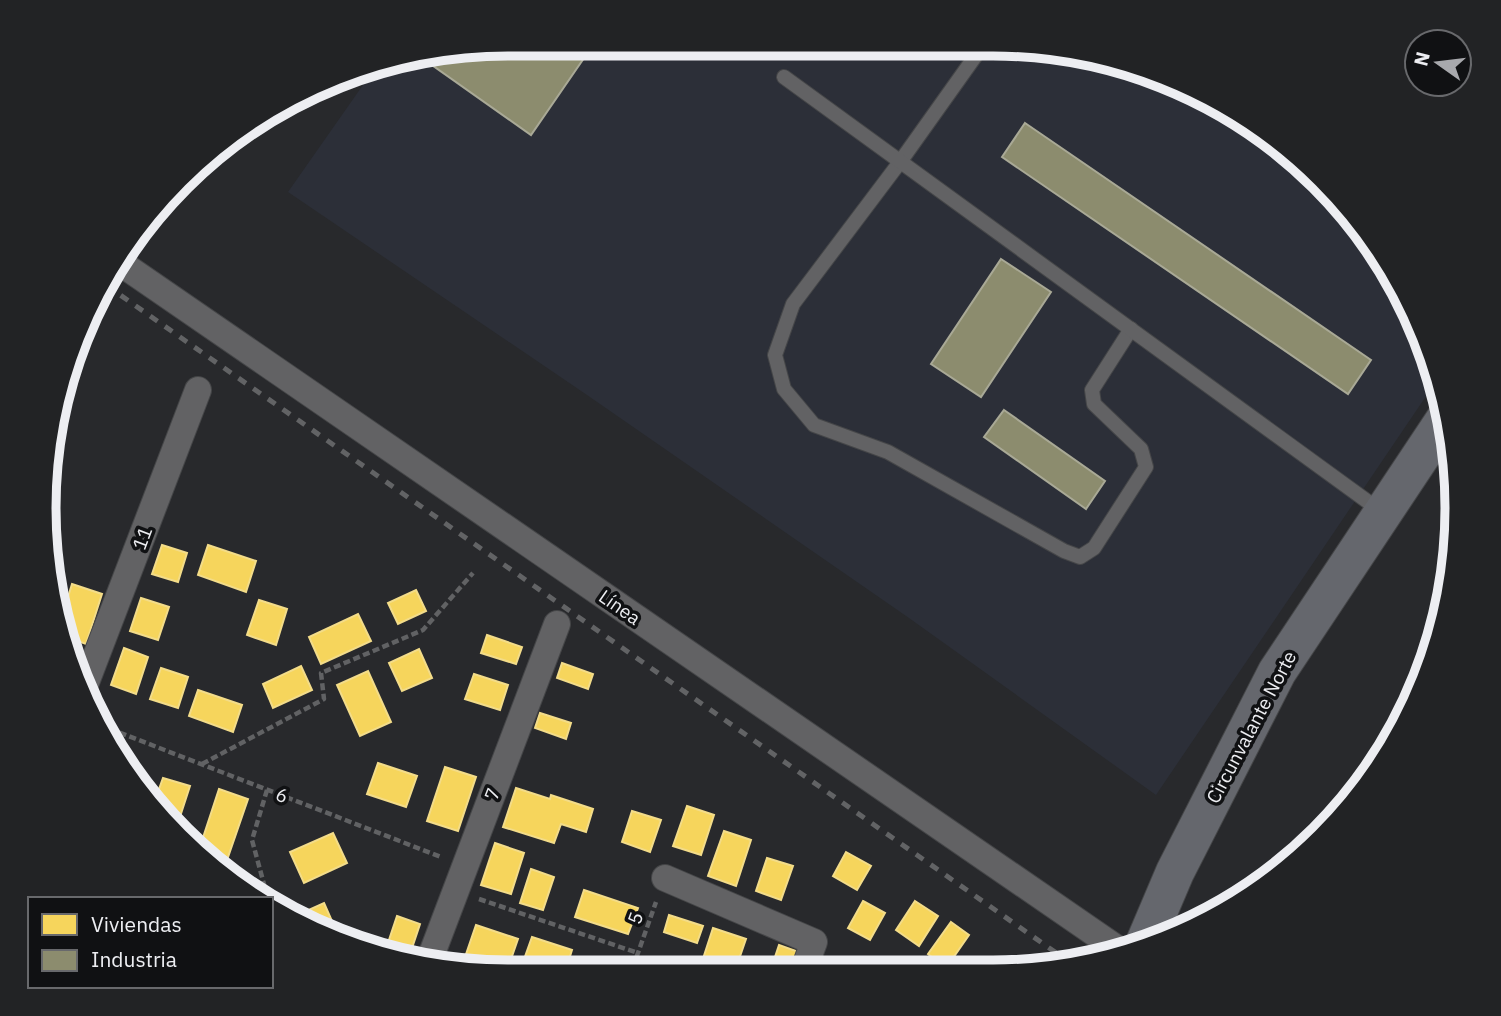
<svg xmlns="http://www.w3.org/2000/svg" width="1501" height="1016" font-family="'IBM Plex Sans',sans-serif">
<rect width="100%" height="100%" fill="#28292c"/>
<!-- built -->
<path fill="#2c2f38" d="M508 44 1083 53 1199 92 1321 179 1379 250 1422 330 1437 380 1156 795 909 618 587 395 288 192 377 65Z"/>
<!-- homes -->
<g fill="#f6d55c" stroke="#f3dc89" stroke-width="2">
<path d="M162 545 187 553 178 582 152 574Z"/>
<path d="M208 545 256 561 246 592 198 575Z"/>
<path d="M72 584 102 594 86 644 67 637 61 620Z"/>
<path d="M416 590 426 611 398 624 388 603Z"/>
<path d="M141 598 169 607 158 640 130 631Z"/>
<path d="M259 600 287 609 276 645 247 635Z"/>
<path d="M358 614 371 641 321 664 309 637Z"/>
<path d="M487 635 522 647 516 664 481 653Z"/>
<path d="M124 648 148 657 136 694 111 685Z"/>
<path d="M419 649 432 678 402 691 389 663Z"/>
<path d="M562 663 593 674 588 689 557 678Z"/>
<path d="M301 666 312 690 273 708 263 684Z"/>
<path d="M161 668 188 677 178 708 150 699Z"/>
<path d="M368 671 391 722 360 736 337 685Z"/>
<path d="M474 674 508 685 500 710 465 699Z"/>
<path d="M198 690 242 705 233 732 189 716Z"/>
<path d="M540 713 571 723 566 739 535 728Z"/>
<path d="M378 763 417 776 406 807 367 794Z"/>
<path d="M445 767 476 777 458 831 427 821Z"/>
<path d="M163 778 190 786 177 826 171 824 154 803Z"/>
<path d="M516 788 550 799 551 795 593 809 586 832 561 824 554 843 503 827Z"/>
<path d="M219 789 248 799 226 863 208 857 199 850Z"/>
<path d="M687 806 714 815 701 855 673 846Z"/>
<path d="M632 811 661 820 650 852 622 842Z"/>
<path d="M724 831 751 840 736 886 708 876Z"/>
<path d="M333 833 347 863 304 883 290 852Z"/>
<path d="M495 843 524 853 511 894 481 885Z"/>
<path d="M846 852 871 866 857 890 833 876Z"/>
<path d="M767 858 793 866 781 900 756 891Z"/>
<path d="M531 869 554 877 543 910 520 903Z"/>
<path d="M584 890 638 908 628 934 575 917Z"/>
<path d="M863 901 885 913 870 940 848 928Z"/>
<path d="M915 901 938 916 919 946 896 930Z"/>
<path d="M324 903 339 937 302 924 293 917Z"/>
<path d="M669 915 703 926 697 943 664 932Z"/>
<path d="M397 916 420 924 408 960 385 952Z"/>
<path d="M951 922 969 935 946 968 928 954Z"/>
<path d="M476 925 518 939 509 965 477 964 464 960Z"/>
<path d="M713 928 746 939 736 968H700Z"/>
<path d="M532 937 572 950 567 966 522 965Z"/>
<path d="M779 945 799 952 793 969H771Z"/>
</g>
<!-- industry -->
<g fill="#8c8c6e" stroke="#a9a996" stroke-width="2">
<path d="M508 44 593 45 531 135 422 58Z"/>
<path d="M1025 123 1371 360 1348 394 1002 157Z"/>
<path d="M1001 259 1051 292 981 397 931 364Z"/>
<path d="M1004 410 1105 481 1086 509 984 437Z"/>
</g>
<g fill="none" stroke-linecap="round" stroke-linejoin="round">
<defs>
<g id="service">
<path d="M979 51 900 162 793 304 775 355 784 389 814 425 888 452 1064 551 1080 557 1094 548 1146 467 1141 449 1094 404 1092 390 1131 329"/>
<path d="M784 77 1382 512"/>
</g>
<g id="minor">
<path d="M119 262 1122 952"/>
<path d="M85 685 198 390"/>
<path d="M665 878 814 942 804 969"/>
<path d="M428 964 557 624"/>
</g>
<path id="primary" d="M1144 945 1175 872 1277 672 1448 415"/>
</defs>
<!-- service casing -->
<use href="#service" stroke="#454648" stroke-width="16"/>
<!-- minor casing -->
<use href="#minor" stroke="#454648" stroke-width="28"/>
<!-- primary casing -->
<use href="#primary" stroke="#454648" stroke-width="40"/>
<!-- path -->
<g stroke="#616264" stroke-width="4.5" stroke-dasharray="7 3.5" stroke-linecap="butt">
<path d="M100 725 441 857"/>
<path d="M202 764 324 699 321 673 423 630 473 573"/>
<path d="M267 790 252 840 268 899"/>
<path d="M479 899 638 953"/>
<path d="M633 967 656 902"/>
</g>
<!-- service -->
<use href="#service" stroke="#626264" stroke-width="14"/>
<!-- minor -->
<use href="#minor" stroke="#626264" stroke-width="26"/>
<!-- primary -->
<use href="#primary" stroke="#65676d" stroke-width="38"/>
<!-- rail -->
<path stroke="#626365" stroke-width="5" stroke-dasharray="9 9" stroke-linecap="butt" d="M106 285 1072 964"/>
</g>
<g text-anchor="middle" stroke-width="7" stroke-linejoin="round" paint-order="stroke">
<!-- street labels -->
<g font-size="19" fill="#edeef2" stroke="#101113">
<text transform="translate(142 538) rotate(-69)" y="7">11</text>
<text transform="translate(620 607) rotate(35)" y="7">Línea</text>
<text transform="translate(1251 727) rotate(-62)" y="7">Circunvalante Norte</text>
<text transform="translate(492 794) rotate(-69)" y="7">7</text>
<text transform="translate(282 795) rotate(21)" y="7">6</text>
<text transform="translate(635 918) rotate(-70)" y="7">5</text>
</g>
</g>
<!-- crop -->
<path d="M0 0H1501V1016H0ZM508 56H993A452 452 0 0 1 1445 508V508A452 452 0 0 1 993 960H508A452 452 0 0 1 56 508V508A452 452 0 0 1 508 56Z" fill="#222325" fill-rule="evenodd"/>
<path fill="none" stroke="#edeef2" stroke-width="9" d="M508 56H993A452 452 0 0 1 1445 508V508A452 452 0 0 1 993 960H508A452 452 0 0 1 56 508V508A452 452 0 0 1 508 56Z"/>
<!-- legend -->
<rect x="28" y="897" width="245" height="91" fill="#101113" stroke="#68696c" stroke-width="2"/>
<rect x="42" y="914" width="35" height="21" fill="#f6d55c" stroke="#68696c" stroke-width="2"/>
<text x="91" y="932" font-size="21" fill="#edeef2">Viviendas</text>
<rect x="42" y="950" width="35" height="21" fill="#8c8c6e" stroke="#68696c" stroke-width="2"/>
<text x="91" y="967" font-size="21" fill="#edeef2">Industria</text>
<!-- north arrow -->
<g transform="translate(1438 63) rotate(284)"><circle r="33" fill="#101113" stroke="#68696c" stroke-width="2"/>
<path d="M0-5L12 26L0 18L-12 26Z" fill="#a8a9ad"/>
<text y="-10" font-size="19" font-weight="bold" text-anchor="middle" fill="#edeef2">N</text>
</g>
</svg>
